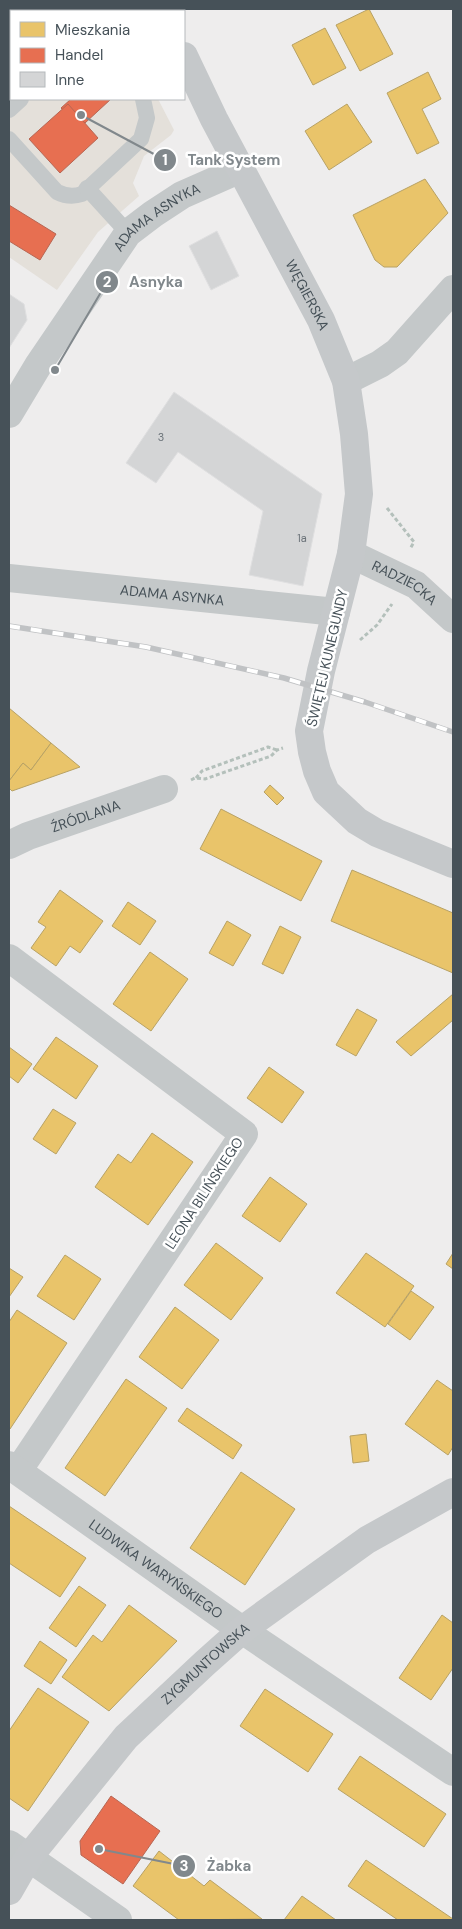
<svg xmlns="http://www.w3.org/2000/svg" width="462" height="1929" font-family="'DM Sans',sans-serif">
<rect width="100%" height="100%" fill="#eeeded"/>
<!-- commercial -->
<path fill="#e4e0da" d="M11 55V99H158L174 130 171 135 144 156 133 183 139 196 98 232 57 290 9 257V57Z"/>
<!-- homes -->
<g fill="#e9c46a" stroke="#b8a265">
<path d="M369 9 393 54 360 71 336 25Z"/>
<path d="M325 28 346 68 313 85 292 45Z"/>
<path d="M428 72 441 99 422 109 439 143 417 154 387 93Z"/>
<path d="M347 104 372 142 329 170 305 131Z"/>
<path d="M425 179 448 213 397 267H384L375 260 353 215Z"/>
<path d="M9 708 51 743 31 770 23 763 9 781Z"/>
<path d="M51 743 80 767 12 791 9 788V781L23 763 31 770Z"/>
<path d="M270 785 284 798 277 805 264 792Z"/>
<path d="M221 809 322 861 301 901 200 849Z"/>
<path d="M352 870 453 913V973L331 921Z"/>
<path d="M60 890 103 921 80 953 70 946 56 966 31 948 46 927 38 922Z"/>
<path d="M128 902 156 921 140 945 112 926Z"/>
<path d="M227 921 251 935 233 966 209 953Z"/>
<path d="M280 926 301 937 283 974 262 964Z"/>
<path d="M150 952 188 979 151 1031 113 1004Z"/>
<path d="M453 994V1020L411 1056 396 1042Z"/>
<path d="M357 1009 377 1020 356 1056 336 1045Z"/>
<path d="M56 1037 98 1066 76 1099 33 1069Z"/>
<path d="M9 1047 32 1064 18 1083 9 1076Z"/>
<path d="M269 1067 304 1092 282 1123 247 1098Z"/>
<path d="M53 1109 76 1123 56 1154 33 1139Z"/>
<path d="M152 1133 193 1162 148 1225 95 1187 118 1154 131 1163Z"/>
<path d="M270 1177 307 1204 280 1242 242 1216Z"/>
<path d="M216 1243 263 1278 231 1320 184 1285Z"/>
<path d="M366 1253 414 1286 385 1327 336 1293Z"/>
<path d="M453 1253V1269L446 1264Z"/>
<path d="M65 1255 101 1279 74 1320 37 1296Z"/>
<path d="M9 1268 23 1277 9 1297Z"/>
<path d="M411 1291 434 1307 410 1340 388 1324Z"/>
<path d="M175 1307 219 1340 182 1389 139 1357Z"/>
<path d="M17 1310 67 1343 10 1429 9 1428V1322Z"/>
<path d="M126 1379 167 1408 105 1496 65 1468Z"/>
<path d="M437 1380 453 1391V1447L448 1455 405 1424Z"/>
<path d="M187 1408 242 1445 233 1459 178 1421Z"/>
<path d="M366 1434 369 1461 353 1463 350 1436Z"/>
<path d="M241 1472 295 1509 245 1585 190 1548Z"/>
<path d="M9 1506 86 1558 60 1597 9 1563Z"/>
<path d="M79 1586 106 1605 76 1647 49 1628Z"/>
<path d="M129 1605 177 1641 109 1711 62 1677 93 1635 102 1642Z"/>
<path d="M442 1615 453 1623V1668L431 1700 399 1678Z"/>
<path d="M40 1641 67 1660 51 1684 24 1666Z"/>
<path d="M38 1688 89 1722 28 1811 9 1798V1731Z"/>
<path d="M265 1689 333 1734 308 1772 240 1726Z"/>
<path d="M360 1756 446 1814 424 1847 338 1789Z"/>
<path d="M159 1851 204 1886 210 1880 262 1919 179 1920 133 1886Z"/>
<path d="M366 1860 453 1919V1920H398L348 1886Z"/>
<path d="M302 1896 336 1920H284Z"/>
</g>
<!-- shops -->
<g fill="#e76f51" stroke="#b76653">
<path d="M71 99H111L85 123 75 122 61 108Z"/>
<path d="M68 104 98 138 60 173 29 139Z"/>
<path d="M9 205 56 234 40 260 9 241Z"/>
<path d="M111 1796 160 1831 123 1884 81 1855 80 1841Z"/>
</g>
<!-- building -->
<g fill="#d4d5d6" stroke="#dfdfe0">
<path d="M60 9H96L97 11H61Z"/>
<path d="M217 231 239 276 211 290 189 246Z"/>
<path d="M9 294 24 304 27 320 9 348Z"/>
<path d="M174 392 322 494 303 586 249 575 263 511 178 452 156 483 126 463Z"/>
</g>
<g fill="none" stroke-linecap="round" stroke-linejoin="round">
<!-- path -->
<g stroke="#b4c0bb" stroke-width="3" stroke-dasharray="4 2.5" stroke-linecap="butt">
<path d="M387 508 414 542 410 549"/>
<path d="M360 640 377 625 392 604"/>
<path d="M196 778 202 771 268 747 277 750"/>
<path d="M191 780 195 778 205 779 271 756 277 750 283 748"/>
</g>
<!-- service -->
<g stroke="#c4c8c9" stroke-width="16">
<path d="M12 11 15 9"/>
<path d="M9 110 21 99"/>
<path d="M9 139 57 192C65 196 73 197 82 194L141 139 147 118 143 99"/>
<path d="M87 188 128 233"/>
</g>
<!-- minor -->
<g stroke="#c4c8c9" stroke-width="28">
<path d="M346 381 380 364 397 352 453 289"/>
<path id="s1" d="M9 414 39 364 128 233 153 214 182 195 241 169"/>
<path id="s2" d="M351 554 416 585 453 619"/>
<path id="s3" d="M9 578 336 612"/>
<path id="s4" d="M9 845 28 836 164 789"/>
<path d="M9 958 244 1134 18 1471"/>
<path id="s5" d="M9 1465 242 1630 453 1772"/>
<path d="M9 1844 118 1920"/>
</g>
<!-- secondary -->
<g stroke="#c5c8ca" stroke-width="28">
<path d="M160 9 161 11"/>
<path id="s6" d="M184 56 214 119 321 320 346 381 354 434 359 494 351 554 321 671 309 731 312 752 317 771 326 792 357 821 377 833 453 864"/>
<path id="s7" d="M9 1891 28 1858 126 1737 205 1663 242 1630 367 1540 453 1492"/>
</g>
<defs>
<path id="rail" d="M9 626 146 647 284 678 365 702 453 732"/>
</defs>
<!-- rail casing -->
<use href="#rail" stroke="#c0c2c4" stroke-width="5.5"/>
<!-- rail -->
<use href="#rail" stroke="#fff" stroke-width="4" stroke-dasharray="11" stroke-linecap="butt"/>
</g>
<g text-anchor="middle" stroke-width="5" stroke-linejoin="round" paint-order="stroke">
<!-- number labels -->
<g font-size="11" fill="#6b7379">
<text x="161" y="441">3</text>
<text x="302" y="542">1a</text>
</g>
<!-- street labels -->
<g font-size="14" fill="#465158" stroke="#fff">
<text dy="5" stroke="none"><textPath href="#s1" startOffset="249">ADAMA ASNYKA</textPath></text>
<text dy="5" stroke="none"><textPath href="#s6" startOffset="269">WĘGIERSKA</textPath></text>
<text dy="5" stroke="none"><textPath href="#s2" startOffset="61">RADZIECKA</textPath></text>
<text dy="5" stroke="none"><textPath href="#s3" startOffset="164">ADAMA ASYNKA</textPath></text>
<text transform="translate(327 658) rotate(-77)" y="5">ŚWIĘTEJ KUNEGUNDY</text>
<text dy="5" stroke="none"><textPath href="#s4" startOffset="82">ŹRÓDLANA</textPath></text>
<text transform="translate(204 1193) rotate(-57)" y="5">LEONA BILIŃSKIEGO</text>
<text dy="5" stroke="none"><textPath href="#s5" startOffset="180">LUDWIKA WARYŃSKIEGO</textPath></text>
<text dy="5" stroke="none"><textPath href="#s7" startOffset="302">ZYGMUNTOWSKA</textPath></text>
</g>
</g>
<!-- callouts -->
<path fill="none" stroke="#81888c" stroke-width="2" d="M81 115L165 160M55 370L107 282M99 1849L184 1866"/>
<g fill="#81888c" stroke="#fff" stroke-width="2">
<circle cx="81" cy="115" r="5"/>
<circle cx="55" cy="370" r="5"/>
<circle cx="99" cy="1849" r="5"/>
<circle cx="165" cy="160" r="12"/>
<circle cx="107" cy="282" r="12"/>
<circle cx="184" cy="1866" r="12"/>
</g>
<g font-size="15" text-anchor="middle" font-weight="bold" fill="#fff">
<text x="165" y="165">1</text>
<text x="107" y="287">2</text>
<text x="184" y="1871">3</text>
</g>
<g font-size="15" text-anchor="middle" font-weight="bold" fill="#81888c" stroke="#fff" stroke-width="5" stroke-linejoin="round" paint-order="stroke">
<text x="234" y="165">Tank System</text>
<text x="156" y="287">Asnyka</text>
<text x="229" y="1871">Żabka</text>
</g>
<!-- border -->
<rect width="462" height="1929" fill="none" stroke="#465158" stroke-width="20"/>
<!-- legend -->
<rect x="10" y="10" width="175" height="90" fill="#ffffff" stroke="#b5b9bc"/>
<rect x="20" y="22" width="25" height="15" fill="#e9c46a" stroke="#b5b9bc"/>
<text x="55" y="35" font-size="15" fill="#465158">Mieszkania</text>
<rect x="20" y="48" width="25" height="15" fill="#e76f51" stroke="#b5b9bc"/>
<text x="55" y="60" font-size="15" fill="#465158">Handel</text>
<rect x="20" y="72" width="25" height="15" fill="#d4d5d6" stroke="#b5b9bc"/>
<text x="55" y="85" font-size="15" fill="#465158">Inne</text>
</svg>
